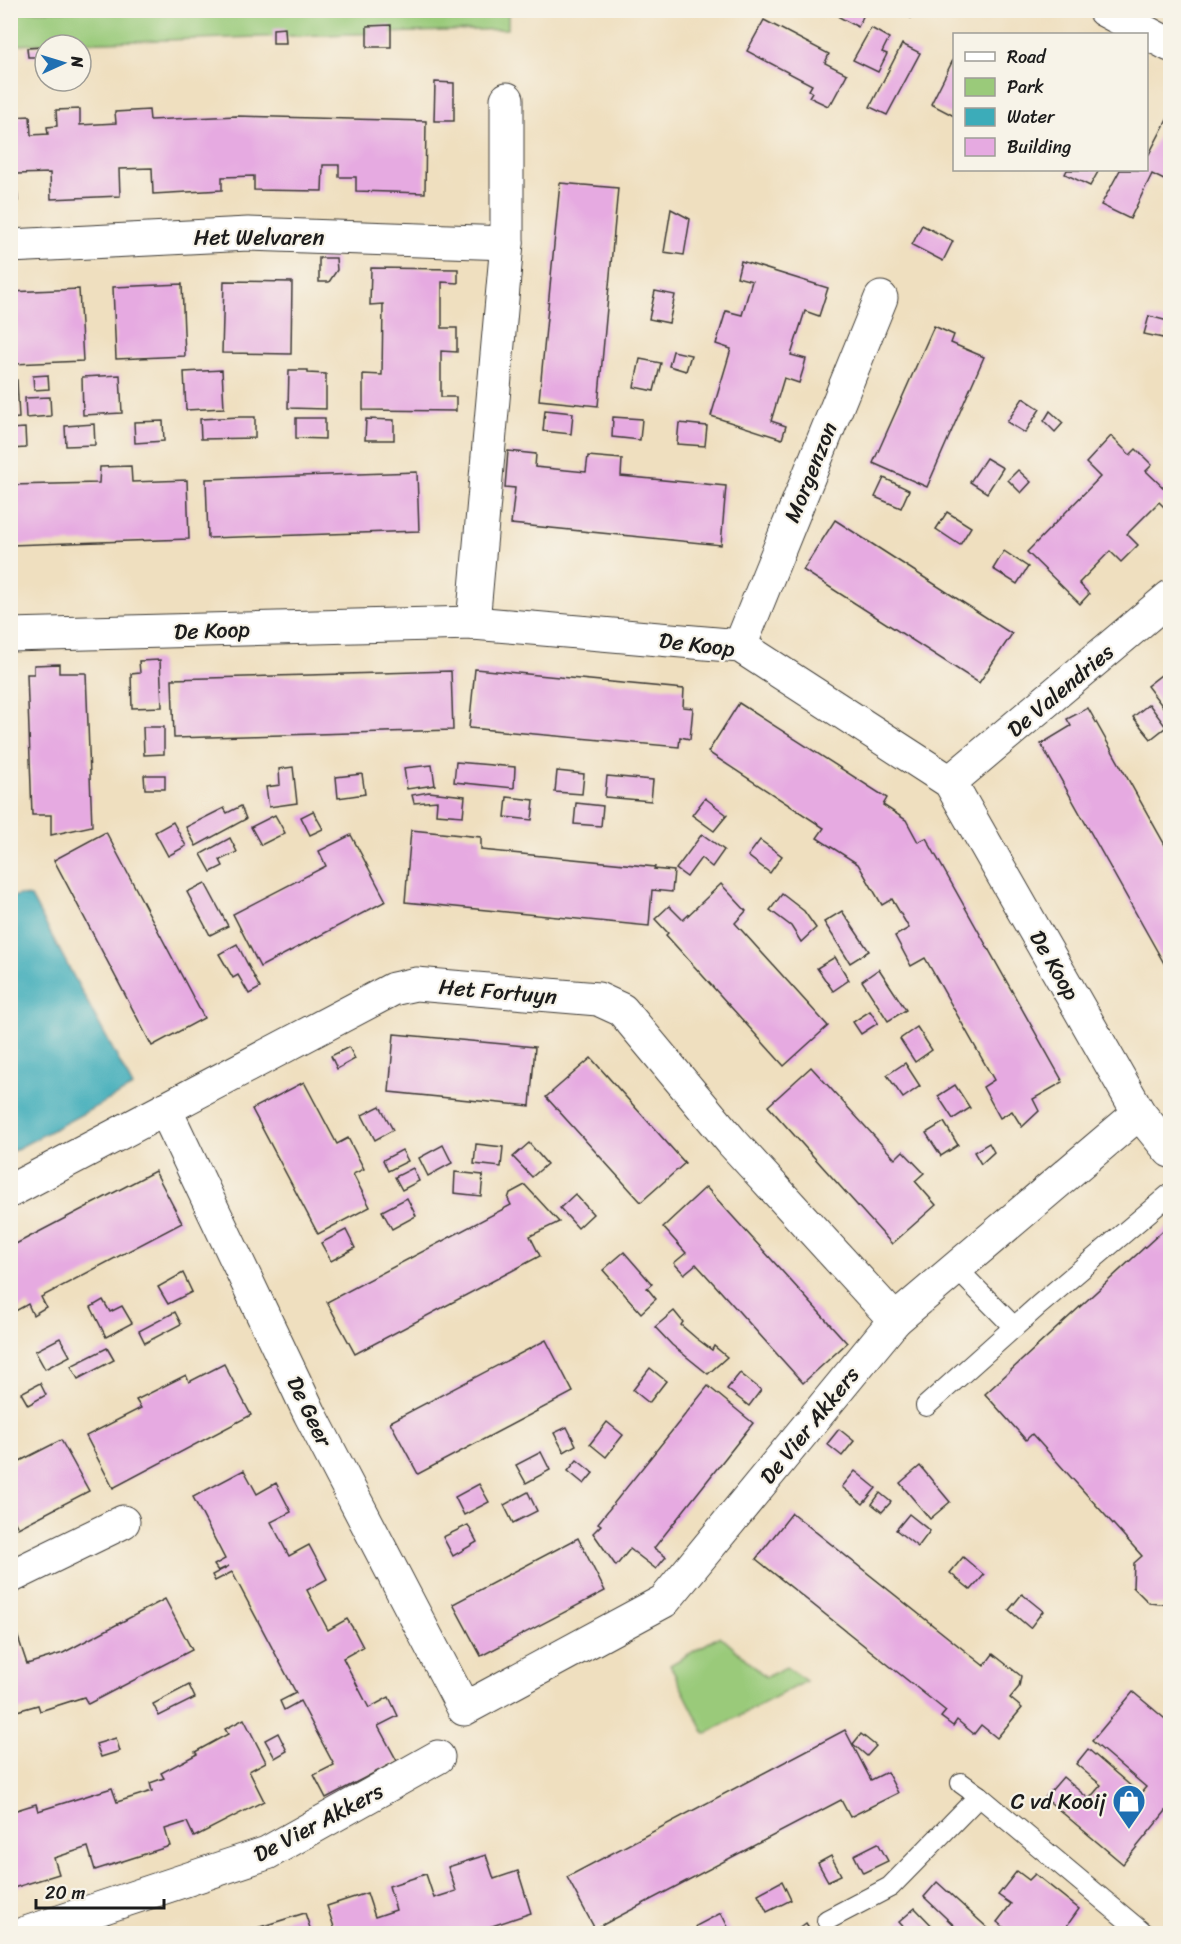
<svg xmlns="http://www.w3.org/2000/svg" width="1181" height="1944" font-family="Sriracha,sans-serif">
<rect width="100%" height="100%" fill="#f7f3e8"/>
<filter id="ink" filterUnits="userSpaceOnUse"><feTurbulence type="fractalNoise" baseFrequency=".0167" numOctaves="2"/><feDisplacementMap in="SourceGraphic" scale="12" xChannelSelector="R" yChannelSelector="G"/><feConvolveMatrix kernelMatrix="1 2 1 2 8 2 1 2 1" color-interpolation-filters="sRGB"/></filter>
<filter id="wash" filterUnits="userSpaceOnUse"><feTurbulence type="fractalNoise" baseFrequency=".008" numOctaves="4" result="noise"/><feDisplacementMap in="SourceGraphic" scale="24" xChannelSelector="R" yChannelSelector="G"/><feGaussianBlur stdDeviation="1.35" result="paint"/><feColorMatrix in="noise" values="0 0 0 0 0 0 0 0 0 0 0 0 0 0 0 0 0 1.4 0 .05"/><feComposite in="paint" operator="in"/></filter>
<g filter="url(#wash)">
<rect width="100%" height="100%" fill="#efdfbf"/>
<!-- green -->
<g fill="#9aca7a" stroke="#5b734b" stroke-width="1.5">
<path d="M508 10V29L11 45 10 11Z"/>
<path d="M720 1636 766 1677 786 1667 806 1681 705 1734 670 1665Z"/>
</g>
<!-- water -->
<path fill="#3cacb9" stroke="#2c646a" stroke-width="1.5" d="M19 895 31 897 133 1087 11 1152 10 898Z"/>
<g id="blocks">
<!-- building -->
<g fill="#e6aae1">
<path d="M843 10H866L858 27 839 17Z"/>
<path d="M896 10H915L911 18Z"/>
<path d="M764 20 829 54 825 63 847 74 832 102 831 101 828 106 809 97 812 92 809 90 812 85 747 51Z"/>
<path d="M391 25V47H367V26Z"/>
<path d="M285 28 286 43H273V29Z"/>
<path d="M871 28 889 38 882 52 887 54 878 72 853 60Z"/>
<path d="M902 44 920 53 887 115 870 107Z"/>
<path d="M42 47 43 57H28L27 48Z"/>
<path d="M954 58V116L931 104Z"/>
<path d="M435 82 454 83V121H434Z"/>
<path d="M80 109V125L116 123 115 112 149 110 150 120 237 116 426 121 425 193 356 191V177H339V165H323L322 191 254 190V176L222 177V190L153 194 152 168 119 169 120 196 51 199 50 173 16 174 18 201H10V129H13L12 117 30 116 31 135 48 134 47 127 57 126 56 110Z"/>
<path d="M1169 116 1170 117V183L1152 174 1130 219 1101 205 1120 170H1146V153L1149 154Z"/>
<path d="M1067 170H1099L1090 186 1065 174Z"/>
<path d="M560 183 618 188 598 406 539 400Z"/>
<path d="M671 209 690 219 684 255 664 252Z"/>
<path d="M922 225 953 241 943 261 912 245Z"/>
<path d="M319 258H336L337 270 329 282H319Z"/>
<path d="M741 261 828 288 819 316 805 311 791 355 806 359 803 370 799 383 784 378 771 421 786 426 782 439 711 416 731 349 716 344 726 311 742 315 752 281 737 277Z"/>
<path d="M371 268 458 269V283L442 282V328H457V352L441 351V397H456V411L363 410V374L382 375 383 304 370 305Z"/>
<path d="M224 281 292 282 291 354 222 353Z"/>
<path d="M182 284 185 356 116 359 113 287Z"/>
<path d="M79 289 83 361 14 364 10 292Z"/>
<path d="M655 291 675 295 669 323 649 319Z"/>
<path d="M1149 316 1168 321 1163 338 1144 334Z"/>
<path d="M934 326 954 335 951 343 984 357 927 487 873 463Z"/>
<path d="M673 351 691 355 686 371 669 366Z"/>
<path d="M640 359 661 363 654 391 634 387Z"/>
<path d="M222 370 224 408 186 410 184 372Z"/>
<path d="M289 370H308V373L326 374V409L288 408Z"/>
<path d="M48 375 49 389 34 390 33 376Z"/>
<path d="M120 375 122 413 83 415 82 377Z"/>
<path d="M10 380H17L19 418 10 419Z"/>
<path d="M50 397 51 416 26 418 25 398Z"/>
<path d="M1023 398 1040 409 1025 433 1007 422Z"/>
<path d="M545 410 573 413 571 434 543 431Z"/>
<path d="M1050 411 1063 423 1055 432 1044 421Z"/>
<path d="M239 417H255V438L201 439 200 419Z"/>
<path d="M613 417 642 419 640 440 612 437Z"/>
<path d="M296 418H325V439L296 438Z"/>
<path d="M366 419 394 420V440H365Z"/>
<path d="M163 421 164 441 135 443 134 422Z"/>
<path d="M679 423 707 426 705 446 677 444Z"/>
<path d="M94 424 95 445 66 446 65 426Z"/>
<path d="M25 428 26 448 10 449V429Z"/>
<path d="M1111 436 1130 455 1136 449 1152 465 1146 471 1170 494V513L1159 502 1127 534 1138 545 1121 562 1110 551 1079 583 1089 594 1080 604 1027 552 1100 477 1086 463Z"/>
<path d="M508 451 536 454 535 467 586 472 588 456 622 459 621 476 726 486 721 545 511 524 515 488 505 487Z"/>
<path d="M986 458 1003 468 987 493 970 482Z"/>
<path d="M131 466 132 482 187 480 189 539 10 545V485L99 483 100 467Z"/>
<path d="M1018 470 1031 482 1021 493 1008 480Z"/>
<path d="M417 472 419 531 208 538 206 479Z"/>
<path d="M884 478 909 490 901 508 875 497Z"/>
<path d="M947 512 971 527 960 545 936 529Z"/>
<path d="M835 520 1012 634 979 683 803 570Z"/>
<path d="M1004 551 1028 567 1017 584 993 569Z"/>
<path d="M160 660 162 707 132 708 131 674 140 673 139 661Z"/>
<path d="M59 664V673H86L92 826 51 835V815H32L27 674H34V665Z"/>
<path d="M1170 668V716L1147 686Z"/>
<path d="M475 669 684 689 683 707 693 708 690 739 680 737 679 747 469 728Z"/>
<path d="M451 671 453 730 174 738 172 679Z"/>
<path d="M739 703 887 798 883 805 906 820 918 842 926 838 1063 1082 1033 1099 1039 1111 1022 1127 1012 1111 1000 1118 983 1087 994 1080 925 958 911 966 895 936 909 928 892 899 882 905 858 864 817 838 824 828 708 752Z"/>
<path d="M1149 704 1166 727 1151 739 1133 717Z"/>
<path d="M1088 708 1170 854V974L1041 744 1071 726 1067 719Z"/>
<path d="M143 727H164V754L144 755Z"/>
<path d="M456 762 515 767 514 788 454 782Z"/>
<path d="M432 765 435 785 407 789 404 768Z"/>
<path d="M293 767 297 803 269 807 266 787 280 785 279 769Z"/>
<path d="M557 771 584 774 582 794 555 792Z"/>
<path d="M362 774 365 794 338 798 336 777Z"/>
<path d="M144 775H165V789H145Z"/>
<path d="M607 776 653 780 651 801 605 797Z"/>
<path d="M429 792 465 796 463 816 436 814 437 801 414 803 412 795Z"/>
<path d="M507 797 534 800 532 820 505 817Z"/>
<path d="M705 798 727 815 714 831 692 815Z"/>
<path d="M576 803 603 806 601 826 574 824Z"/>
<path d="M241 806 246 819 196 846 186 827 224 808 227 813Z"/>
<path d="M313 811 323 829 310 835 301 817Z"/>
<path d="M275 815 285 833 261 845 251 827Z"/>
<path d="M173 822 186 846 168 856 155 832Z"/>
<path d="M411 830 481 837V850L655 867 654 869 674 871 672 892 652 890 649 926 405 902Z"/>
<path d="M106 832 204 1018 152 1046 54 860Z"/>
<path d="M702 834 724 850 712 867 701 858 687 877 676 869Z"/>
<path d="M351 835 386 901 260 967 233 914 326 866 319 851Z"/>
<path d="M230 838 237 852 220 860 223 866 211 872 201 854Z"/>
<path d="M760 840 782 856 770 873 748 856Z"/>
<path d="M205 883 228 926 210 935 187 892Z"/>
<path d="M721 884 746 911 735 923 828 1026 784 1066 666 935 668 933 655 919 669 906 683 920Z"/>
<path d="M782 894 804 911 816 928 801 942 791 926 770 910Z"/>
<path d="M842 911 869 951 850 963 824 922Z"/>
<path d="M237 944 260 988 249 994 238 975 233 978 219 954Z"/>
<path d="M835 957 849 980 833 991 817 968Z"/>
<path d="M879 969 906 1010 888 1021 862 981Z"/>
<path d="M870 1011 878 1023 861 1034 853 1022Z"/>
<path d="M917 1027 932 1050 915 1062 900 1039Z"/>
<path d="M394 1034 535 1047 530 1106 389 1092Z"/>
<path d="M349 1047 355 1059 337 1069 331 1056Z"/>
<path d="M591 1058 685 1163 641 1202 546 1097Z"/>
<path d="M905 1063 920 1086 903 1098 887 1075Z"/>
<path d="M811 1067 895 1159 903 1151 924 1173 915 1181 936 1205 892 1244 768 1106Z"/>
<path d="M304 1082 337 1144 348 1138 364 1169 353 1174 370 1207 318 1234 252 1109Z"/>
<path d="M955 1085 970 1108 953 1119 938 1096Z"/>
<path d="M380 1106 393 1130 375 1140 362 1115Z"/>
<path d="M944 1122 958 1145 941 1156 926 1133Z"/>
<path d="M529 1143 547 1164 532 1177 513 1157Z"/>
<path d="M989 1143 994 1152 981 1164 974 1152Z"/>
<path d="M476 1144 503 1147 501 1167 474 1164Z"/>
<path d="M443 1145 452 1163 428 1176 419 1158Z"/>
<path d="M402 1150 408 1161 388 1171 383 1160Z"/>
<path d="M413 1168 419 1181 402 1190 395 1177Z"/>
<path d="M155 1171 182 1223 41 1297 46 1307 33 1315 28 1304 10 1314V1247Z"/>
<path d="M455 1172 483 1175 481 1196 454 1193Z"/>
<path d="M525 1185 559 1222 530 1236 540 1256 355 1354 327 1302 511 1205 508 1199 510 1193Z"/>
<path d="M706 1187 847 1343 803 1383 696 1264 684 1274 674 1263 686 1253 663 1227Z"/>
<path d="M575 1194 593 1214 578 1228 560 1208Z"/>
<path d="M407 1198 416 1216 392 1229 382 1211Z"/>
<path d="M1170 1224V1605L1149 1603 1133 1587 1134 1563 1142 1556 1032 1434 1026 1440 985 1394Z"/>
<path d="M346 1230 355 1248 331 1261 321 1243Z"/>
<path d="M624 1252 652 1284 647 1288 656 1299 641 1313 603 1270Z"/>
<path d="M183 1273 192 1292 168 1304 158 1287Z"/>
<path d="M103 1300 110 1312 122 1306 132 1323 106 1337 91 1307Z"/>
<path d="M674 1311 683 1322 681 1325 696 1338 712 1350 714 1346 727 1357 708 1374 672 1345 655 1327Z"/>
<path d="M175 1312 181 1324 145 1343 139 1331Z"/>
<path d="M60 1338 70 1356 45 1369 35 1351Z"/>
<path d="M546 1340 573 1392 418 1474 390 1422Z"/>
<path d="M107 1348 114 1360 78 1379 71 1366Z"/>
<path d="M224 1364 251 1415 113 1488 86 1436 141 1408 136 1400 186 1375 189 1382Z"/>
<path d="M650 1368 666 1381 649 1403 633 1390Z"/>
<path d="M740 1373 761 1390 749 1406 727 1389Z"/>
<path d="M40 1383 46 1395 28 1405 21 1393Z"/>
<path d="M708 1386 753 1423 654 1548 666 1557 656 1569 630 1549 616 1566 593 1533 601 1525 598 1523Z"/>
<path d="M607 1422 623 1435 606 1457 590 1444Z"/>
<path d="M567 1427 576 1445 564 1452 554 1433Z"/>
<path d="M839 1429 854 1441 842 1456 827 1444Z"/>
<path d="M61 1440 89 1491 18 1528 10 1513V1466Z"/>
<path d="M541 1452 550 1470 526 1483 516 1465Z"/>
<path d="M577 1460 593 1473 584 1484 568 1471Z"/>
<path d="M920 1466 950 1502 930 1519 900 1483Z"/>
<path d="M244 1470 257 1494 276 1483 291 1512 271 1522 289 1556 309 1545 327 1579 307 1590 328 1630 347 1619 354 1630 363 1647 343 1658 369 1708 389 1697 398 1716 378 1726 397 1761 326 1798 314 1775 334 1765 300 1701 284 1710 280 1701 296 1693 232 1572 215 1581 212 1575 229 1566 218 1571 214 1565 225 1559 193 1497Z"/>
<path d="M855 1471 876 1488 863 1504 842 1487Z"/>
<path d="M479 1484 489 1502 464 1515 455 1497Z"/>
<path d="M528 1492 537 1511 513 1523 504 1505Z"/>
<path d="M880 1493 891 1502 882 1512 872 1504Z"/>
<path d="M792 1513 984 1666 993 1654 1021 1676 1019 1687 1010 1698 1022 1708 997 1738 981 1725 974 1734 957 1720 953 1726 941 1717 946 1711 756 1559Z"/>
<path d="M909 1514 930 1531 918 1547 896 1530Z"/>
<path d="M468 1525 477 1542 453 1556 443 1537Z"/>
<path d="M578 1538 605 1591 481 1656 453 1604Z"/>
<path d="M963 1557 984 1575 971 1590 950 1573Z"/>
<path d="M1022 1594 1043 1611 1030 1628 1009 1610Z"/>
<path d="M165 1599 192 1650 88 1704 84 1697 40 1711 38 1705 10 1713V1637L17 1634 27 1664 63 1653Z"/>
<path d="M189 1685 195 1698 159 1716 153 1704Z"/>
<path d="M1133 1692 1170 1723V1806L1123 1864 1045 1798 1063 1777 1089 1799 1101 1785 1076 1764 1088 1749 1140 1794 1146 1787 1092 1741Z"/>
<path d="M244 1719 266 1762 249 1771 264 1801 194 1837 187 1822 165 1829 170 1846 95 1870 88 1847 54 1858 59 1874 10 1889V1812L36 1804 38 1811 112 1788 117 1802 152 1791 150 1783 164 1778 161 1773 197 1754 195 1752 228 1734 225 1729Z"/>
<path d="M845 1730 871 1780 887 1772 898 1793 850 1817 841 1800 595 1929 567 1877Z"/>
<path d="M278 1733 287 1751 275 1758 265 1740Z"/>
<path d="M861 1734 876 1746 867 1756 853 1744Z"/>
<path d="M116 1738 120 1751 101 1757 96 1744Z"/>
<path d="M878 1843 888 1861 863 1873 854 1855Z"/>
<path d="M486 1855 494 1879 518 1871 531 1913 468 1934H325L335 1930 327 1906 367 1893 375 1917 396 1910 389 1886 426 1874 434 1898 456 1891 448 1867Z"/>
<path d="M831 1856 841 1875 828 1881 818 1863Z"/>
<path d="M1017 1871 1029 1880 1035 1874 1079 1909 1061 1934H1012L997 1922 1011 1904 998 1895Z"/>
<path d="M782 1881 791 1900 767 1912 758 1894Z"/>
<path d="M937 1882 992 1932 991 1934H963L924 1897Z"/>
<path d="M915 1908 940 1934H910L899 1922Z"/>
<path d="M305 1913 312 1934H242L241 1933Z"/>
<path d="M721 1913 730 1931 725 1934H700L696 1926Z"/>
<path d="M806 1923 813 1934H791Z"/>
</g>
</g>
</g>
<g filter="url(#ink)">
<use href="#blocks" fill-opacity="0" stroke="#3c3934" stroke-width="1.5"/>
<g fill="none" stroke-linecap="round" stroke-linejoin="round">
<defs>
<g id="service">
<path d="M956 1268 1014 1327"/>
<path d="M926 1406 1039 1305 1170 1194"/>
<path d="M961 1783 979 1796 1144 1934"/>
<path d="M827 1920 890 1887 979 1796"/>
</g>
<g id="minor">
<path d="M1104 10 1170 45"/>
<path d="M10 246 248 234 507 243"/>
<path d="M473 623 507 243V99"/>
<path d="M10 635 473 623 740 646 950 782 1139 1113 1170 1151"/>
<path d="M740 646 881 298"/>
<path d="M950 782 1170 597"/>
<path d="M165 1109 310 1414 464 1709 664 1601 895 1320 1139 1113"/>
<path d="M10 1191 393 989 416 984 598 999 622 1010 732 1142 895 1320"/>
<path d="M10 1577 123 1522"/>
<path d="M23 1934 267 1853 438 1757"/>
</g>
</defs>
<!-- service casing -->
<use href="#service" stroke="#3c3934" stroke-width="22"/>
<!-- minor casing -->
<use href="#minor" stroke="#3c3934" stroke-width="35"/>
<!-- service -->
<use href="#service" stroke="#fff" stroke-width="20"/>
<!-- minor -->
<use href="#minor" stroke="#fff" stroke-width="33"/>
</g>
</g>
<!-- icons -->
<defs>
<symbol id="shop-pin" viewBox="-11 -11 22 30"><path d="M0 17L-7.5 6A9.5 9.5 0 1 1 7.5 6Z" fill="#1f6fb2" stroke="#f7f3e8"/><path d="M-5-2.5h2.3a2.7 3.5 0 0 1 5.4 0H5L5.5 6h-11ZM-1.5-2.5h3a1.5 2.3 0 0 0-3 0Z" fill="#fff"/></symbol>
</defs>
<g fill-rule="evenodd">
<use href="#shop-pin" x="1110" y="1782" width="38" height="52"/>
</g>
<g text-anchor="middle" stroke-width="4.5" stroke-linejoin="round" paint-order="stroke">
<!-- street labels -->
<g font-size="22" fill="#1c1c1c" stroke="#f7f3e8">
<text x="259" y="245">Het Welvaren</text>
<text transform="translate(810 472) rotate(-68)" y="8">Morgenzon</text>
<text transform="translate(212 630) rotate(-2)" y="8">De Koop</text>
<text transform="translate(697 644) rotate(7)" y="8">De Koop</text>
<text transform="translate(1060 690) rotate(-40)" y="8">De Valendries</text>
<text transform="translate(1055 965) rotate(60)" y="8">De Koop</text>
<text transform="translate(498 991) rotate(5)" y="8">Het Fortuyn</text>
<text transform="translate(310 1411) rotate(64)" y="8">De Geer</text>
<text transform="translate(809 1425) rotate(-51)" y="8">De Vier Akkers</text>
<text transform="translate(318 1822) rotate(-28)" y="8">De Vier Akkers</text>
</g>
<!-- poi labels -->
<g font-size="22" fill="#1c1c1c" stroke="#f7f3e8" text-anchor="end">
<text x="1106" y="1809">C vd Kooij</text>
</g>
</g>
<!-- margin -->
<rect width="1181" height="1944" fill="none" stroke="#f7f3e8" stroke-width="36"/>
<!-- legend -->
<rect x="953" y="33" width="195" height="138" fill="#f7f3e8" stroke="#9f9d96" stroke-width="1.5"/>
<rect x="965" y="52" width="30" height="9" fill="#ffffff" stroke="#9f9d96" stroke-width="1.5"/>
<text x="1007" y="63" font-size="18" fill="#1c1c1c">Road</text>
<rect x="965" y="78" width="30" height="18" fill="#9aca7a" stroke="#9f9d96" stroke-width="1.5"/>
<text x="1007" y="93" font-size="18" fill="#1c1c1c">Park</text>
<rect x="965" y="108" width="30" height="18" fill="#3cacb9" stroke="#9f9d96" stroke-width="1.5"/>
<text x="1007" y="123" font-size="18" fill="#1c1c1c">Water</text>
<rect x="965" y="138" width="30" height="18" fill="#e6aae1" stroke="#9f9d96" stroke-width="1.5"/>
<text x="1007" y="153" font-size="18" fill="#1c1c1c">Building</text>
<!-- north arrow -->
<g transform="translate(63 63) rotate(86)"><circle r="28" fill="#f7f3e8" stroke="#9f9d96" stroke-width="1.5"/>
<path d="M0-4.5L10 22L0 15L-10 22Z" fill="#1f6fb2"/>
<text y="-9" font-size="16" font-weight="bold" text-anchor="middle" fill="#1c1c1c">N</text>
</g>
<!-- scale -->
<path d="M36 1899v9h128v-9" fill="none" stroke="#1c1c1c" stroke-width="3"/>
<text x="45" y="1899" font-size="18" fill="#1c1c1c" stroke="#f7f3e8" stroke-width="4.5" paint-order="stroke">20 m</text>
</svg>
